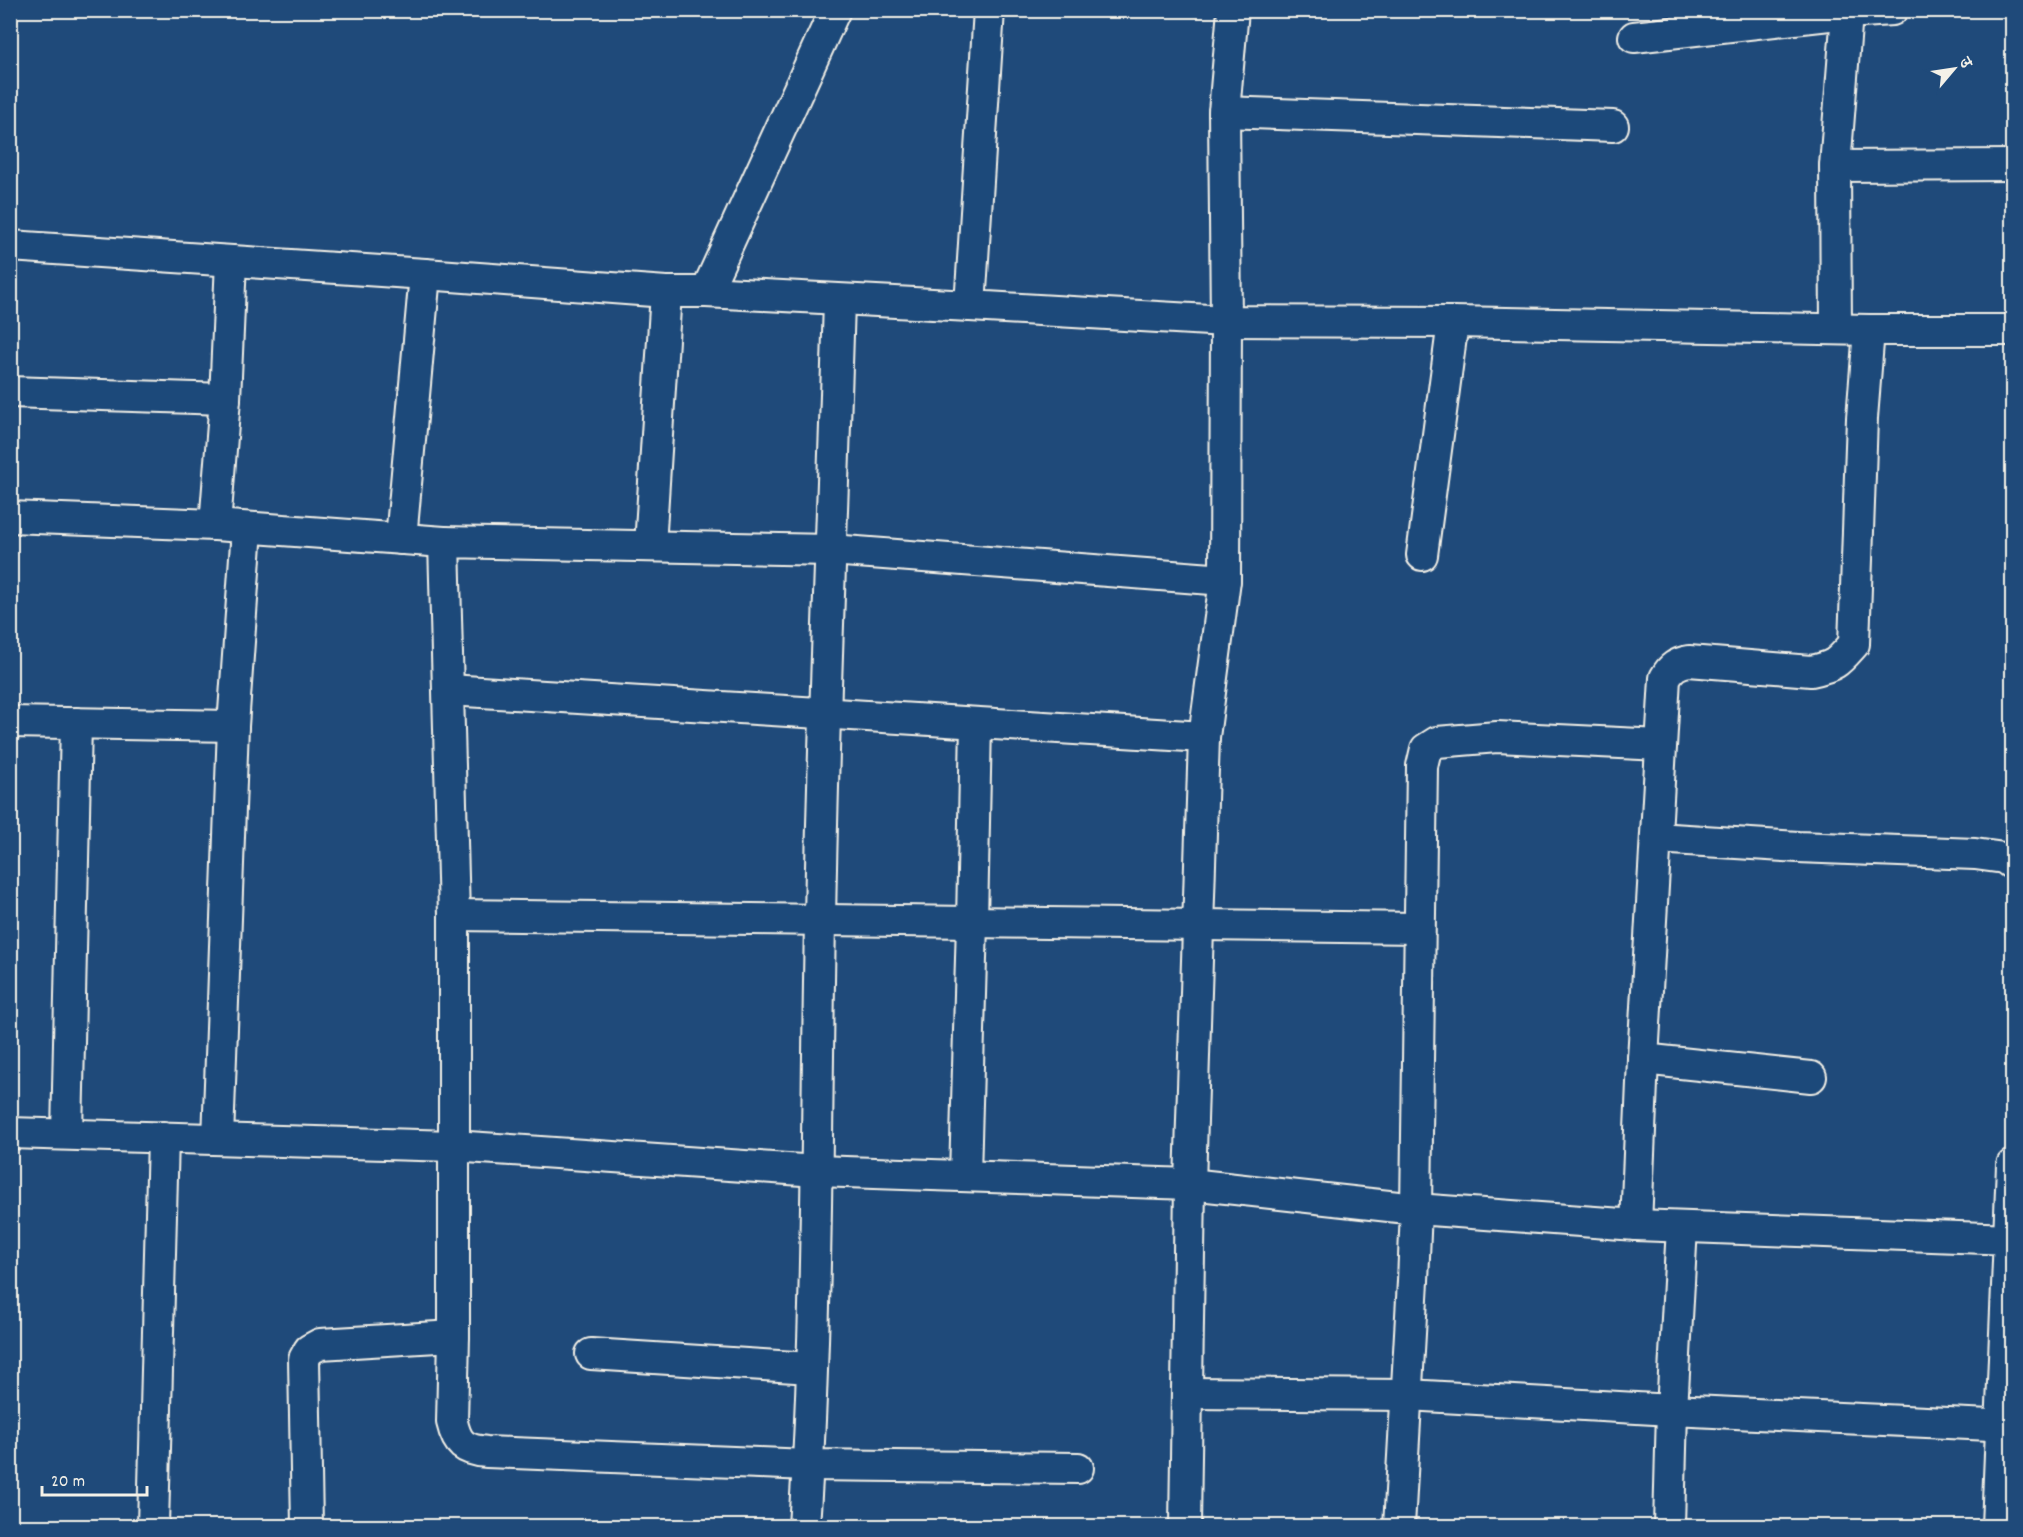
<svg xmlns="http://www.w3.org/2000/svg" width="2023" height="1537" font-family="Dekko,'Playpen Sans Deva',sans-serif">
<rect width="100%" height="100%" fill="#1f4a7a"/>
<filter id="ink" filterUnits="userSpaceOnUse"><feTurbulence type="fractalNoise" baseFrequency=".0167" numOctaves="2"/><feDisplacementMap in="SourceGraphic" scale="12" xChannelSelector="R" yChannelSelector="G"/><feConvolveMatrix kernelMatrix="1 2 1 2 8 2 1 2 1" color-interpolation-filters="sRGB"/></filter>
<g filter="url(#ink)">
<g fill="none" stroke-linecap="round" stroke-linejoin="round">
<defs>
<g id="street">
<path d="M989 10 970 306 1226 321 1453 322 1869 330H2012"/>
<path d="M1634 37 1847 13 1892 10"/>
<path d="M1224 112 1613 126"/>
<path d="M1835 166 2012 165"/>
<path d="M10 246 425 274 666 292H706L970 306"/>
<path d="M706 292 835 10"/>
<path d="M1836 329 1835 166 1847 13"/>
<path d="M10 392 225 399"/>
<path d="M10 517 215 525 444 542"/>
<path d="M215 525 225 399 231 261"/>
<path d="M401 539 425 274"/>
<path d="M650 546 666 292"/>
<path d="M1422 555 1453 322"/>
<path d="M449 690 1204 737"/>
<path d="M10 722 233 726"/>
<path d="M1656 838 1798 847 1975 854 2004 858 2012 864"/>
<path d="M454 915 1419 928"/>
<path d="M1643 1059 1811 1077"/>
<path d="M10 1133 453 1146 817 1171 1190 1184 1416 1209 1636 1225 2012 1239"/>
<path d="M67 1134 76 723"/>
<path d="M218 1139 233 726 247 529"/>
<path d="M965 1176 972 922 976 723"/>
<path d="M1636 1225 1643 1059 1665 678C1671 667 1677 663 1689 661L1811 671C1836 666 1838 662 1854 644L1862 418 1869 330"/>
<path d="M591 1354 811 1368"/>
<path d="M1188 1393 1407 1395 1672 1410 2012 1426"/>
<path d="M1078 1468 808 1465 487 1452C464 1450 457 1444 452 1422L454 1336V915L444 542 831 550 1225 580"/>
<path d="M153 1526 163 1137"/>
<path d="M307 1526 304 1359 309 1350 320 1344 454 1336"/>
<path d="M804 1526C818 1326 816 1124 820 923 823 716 833 508 839 301"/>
<path d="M1185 1526 1190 1184 1204 737 1225 580 1226 321 1224 112 1233 10"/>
<path d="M1399 1526 1413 1281 1416 1209 1422 766 1426 749 1437 742 1497 737 1661 745"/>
<path d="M1669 1526 1672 1410 1682 1227"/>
<path d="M1997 1526 2012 1165"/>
</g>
</defs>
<!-- street casing -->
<use href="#street" stroke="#f4f1e8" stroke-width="34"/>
<!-- street -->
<use href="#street" stroke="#1f4a7a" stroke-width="30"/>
</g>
</g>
<!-- margin -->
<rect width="2023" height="1537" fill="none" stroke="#1f4a7a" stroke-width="36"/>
<rect x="18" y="18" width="1987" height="1501" fill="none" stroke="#f4f1e8" stroke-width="2" filter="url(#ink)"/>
<!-- north arrow -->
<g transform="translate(1954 69) rotate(61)" stroke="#1f4a7a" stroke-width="4.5" paint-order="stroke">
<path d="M0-4.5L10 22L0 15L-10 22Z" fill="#f4f1e8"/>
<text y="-9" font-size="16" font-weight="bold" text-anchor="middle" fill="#f4f1e8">उ</text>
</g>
<!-- scale -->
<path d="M42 1486v9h105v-9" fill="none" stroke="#f4f1e8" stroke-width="3"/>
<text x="51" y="1486" font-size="18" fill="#f4f1e8" stroke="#1f4a7a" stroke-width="4.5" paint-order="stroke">20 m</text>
</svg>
